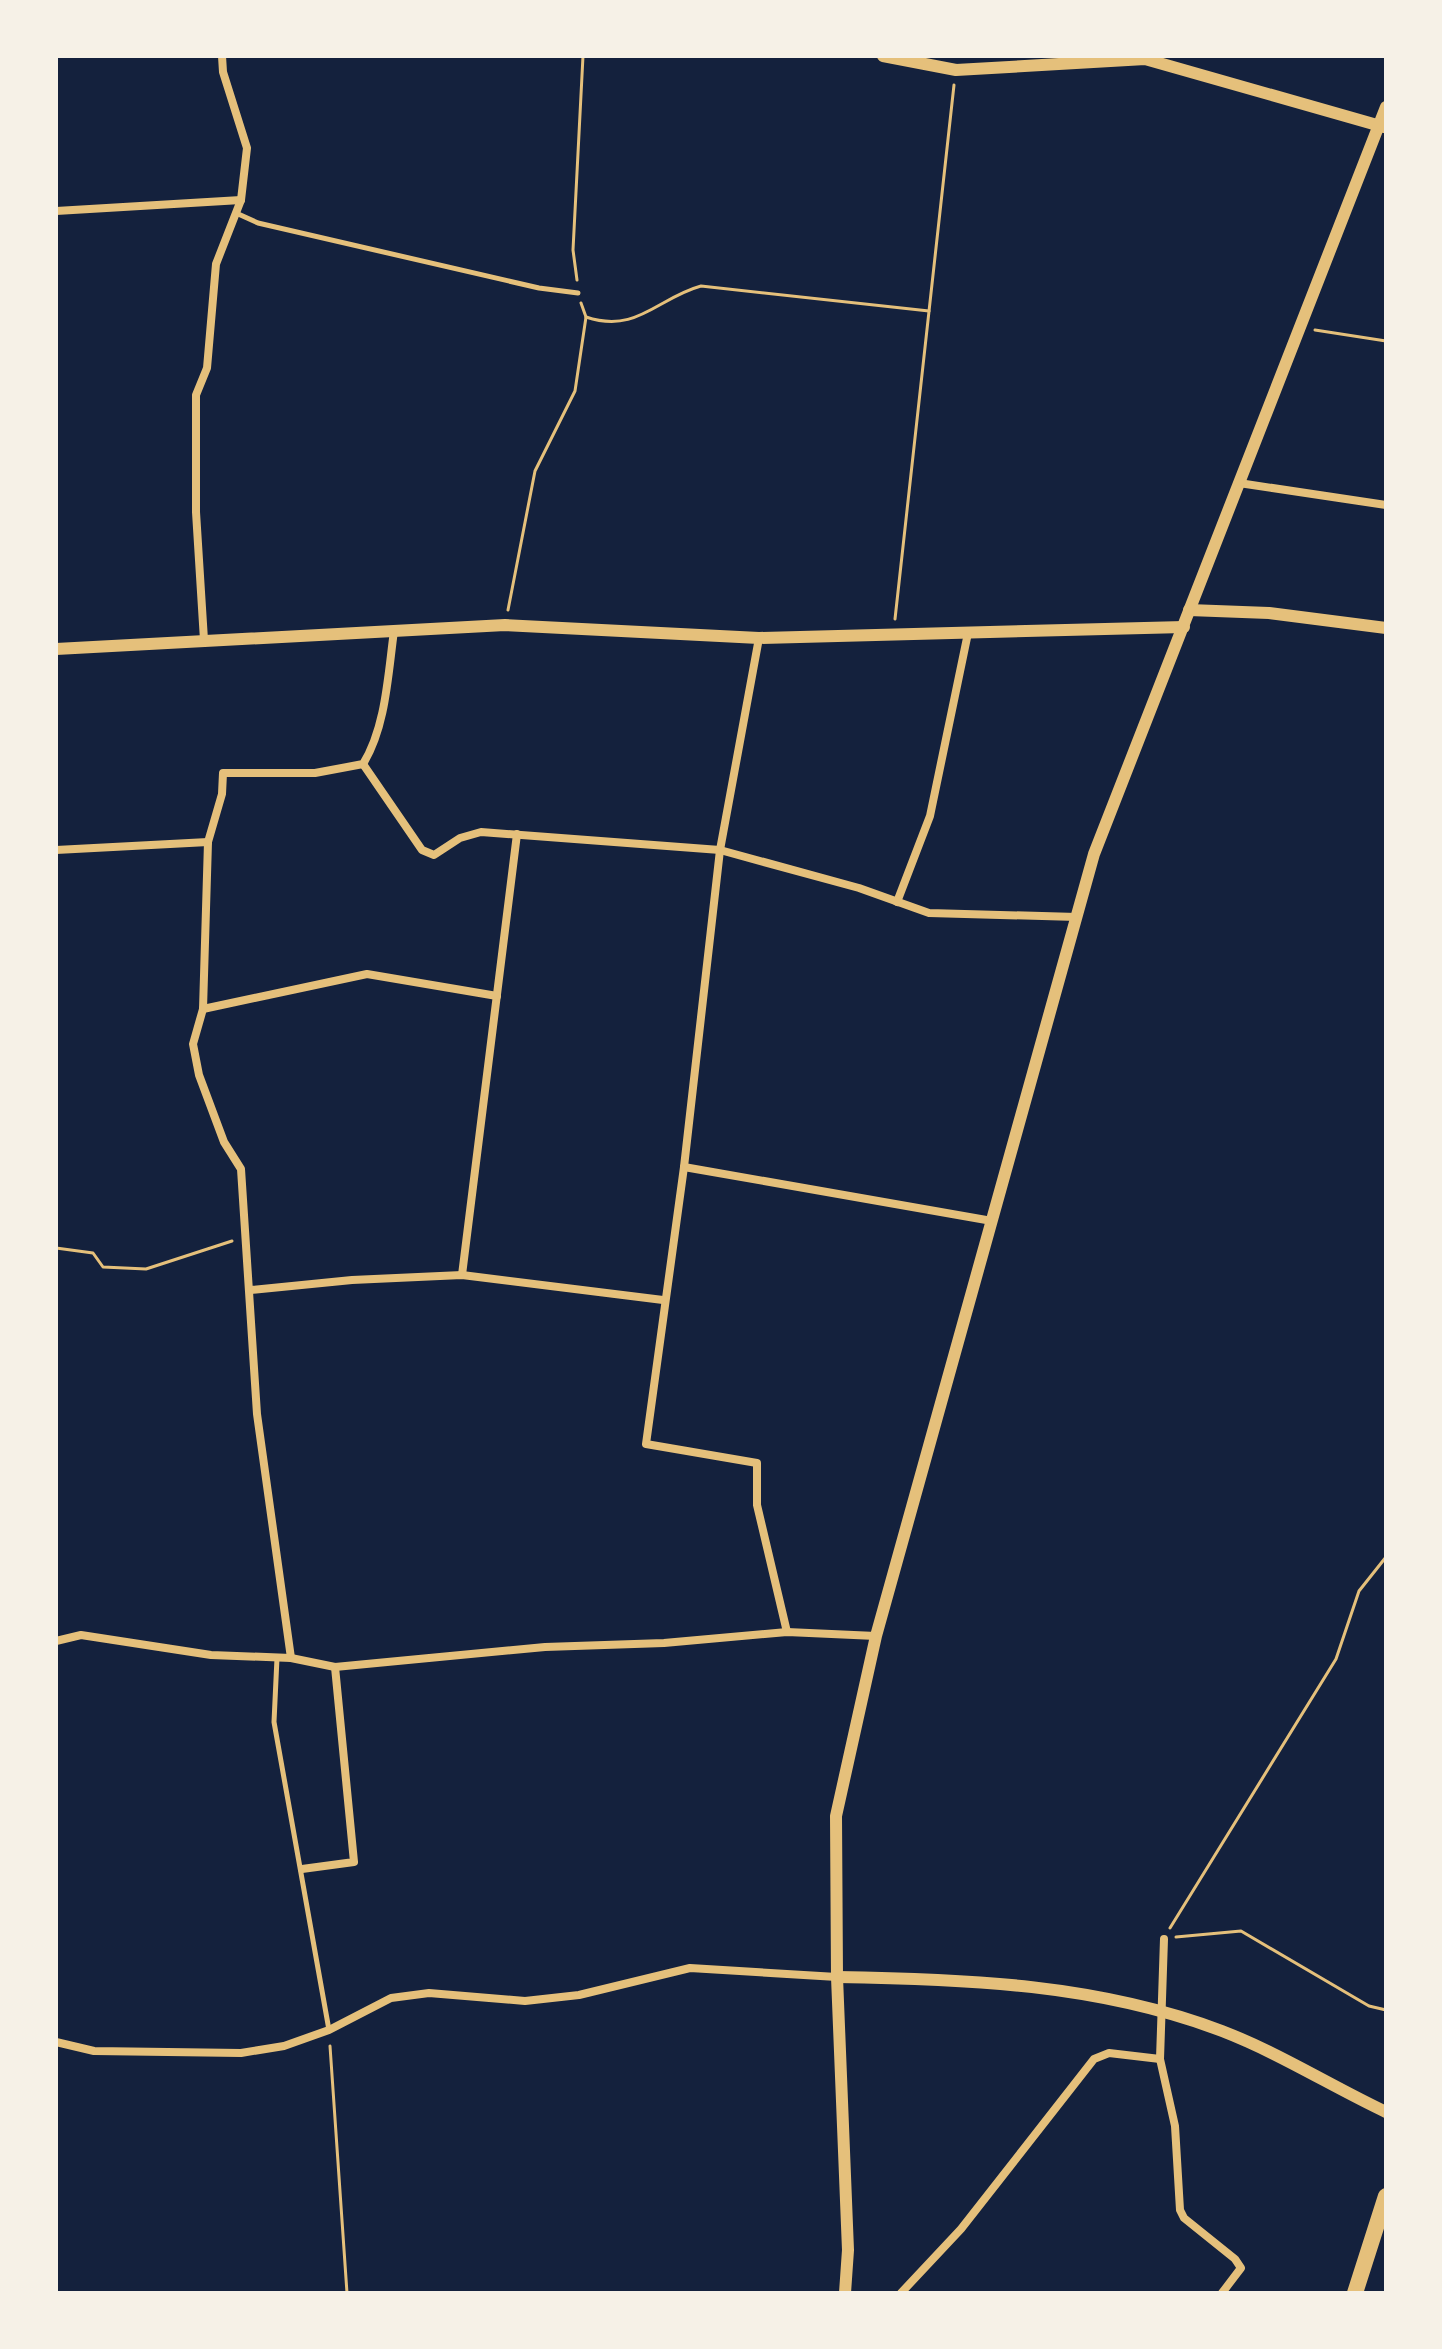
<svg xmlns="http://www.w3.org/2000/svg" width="1442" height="2349" font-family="Karla,sans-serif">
<rect width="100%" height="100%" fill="#14213d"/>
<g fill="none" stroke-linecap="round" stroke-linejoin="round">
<!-- path -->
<g stroke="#e5c07b" stroke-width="3">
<path d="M577 280 573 250 583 56"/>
<path d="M586 317C637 334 657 298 701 286L929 311"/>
<path d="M1315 330 1386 341"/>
<path d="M508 610 535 471 575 391 586 317 581 303"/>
<path d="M895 619 954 85"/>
<path d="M56 1248 93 1253 103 1267 146 1269 232 1241"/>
<path d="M1170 1928 1336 1659 1359 1591 1386 1557"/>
<path d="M1176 1937 1241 1931 1369 2006 1386 2010"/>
<path d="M330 2046 347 2293"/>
</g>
<!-- service -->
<g stroke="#e5c07b" stroke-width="5">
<path d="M236 213 258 223 539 288 578 293"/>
<path d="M277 1658 274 1722 329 2030"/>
</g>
<!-- minor -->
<g stroke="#e5c07b" stroke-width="8">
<path d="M56 211 241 200"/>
<path d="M1239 483 1386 505"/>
<path d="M759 638 720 850 684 1167 646 1444 757 1463V1505L787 1632"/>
<path d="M204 640 196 512V395L207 368 216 264 241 200 247 148 223 72 222 56"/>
<path d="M363 764 422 850 434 855 460 838 481 832 720 850 859 888 929 913 1077 917"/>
<path d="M56 850 208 842"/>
<path d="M897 902 930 816 968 633"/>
<path d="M203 1009 367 974 497 996"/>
<path d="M684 1167 992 1221"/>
<path d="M462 1275 517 834"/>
<path d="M251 1290 352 1280 462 1275 663 1300"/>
<path d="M56 1641 81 1635 211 1655 291 1658 335 1667 545 1647 664 1643 787 1632 876 1636"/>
<path d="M291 1658 257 1414 241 1169 224 1142 199 1075 193 1044 203 1009 208 842 222 794 223 773H315L363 764C386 727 388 674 394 631"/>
<path d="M302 1869 354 1862 335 1667"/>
<path d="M1164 1939 1160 2059 1175 2126 1180 2210 1184 2218 1235 2259 1241 2268 1222 2293"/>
<path d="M56 2042 94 2051 241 2053 284 2046 329 2030 391 1998 429 1993 525 2001 579 1995 690 1968 837 1977"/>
<path d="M901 2293 961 2229 1094 2059 1109 2053 1160 2059"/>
</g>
<!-- tertiary -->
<g stroke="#e5c07b" stroke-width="12">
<path d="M883 56 956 70 1145 59 1384 127"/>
<path d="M1189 610 1269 613 1386 628"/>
<path d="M56 649 505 625 759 638 1184 627"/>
<path d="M837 1977C967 1979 1099 1984 1222 2031 1279 2053 1331 2086 1386 2112"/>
<path d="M845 2293 848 2250 837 1977 836 1816 876 1636 1094 854 1386 107"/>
</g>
<!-- primary -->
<path stroke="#e5c07b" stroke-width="16" d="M1355 2293 1386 2196"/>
</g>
<!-- border -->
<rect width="1442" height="2349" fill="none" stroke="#f6f1e7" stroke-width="116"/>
</svg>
